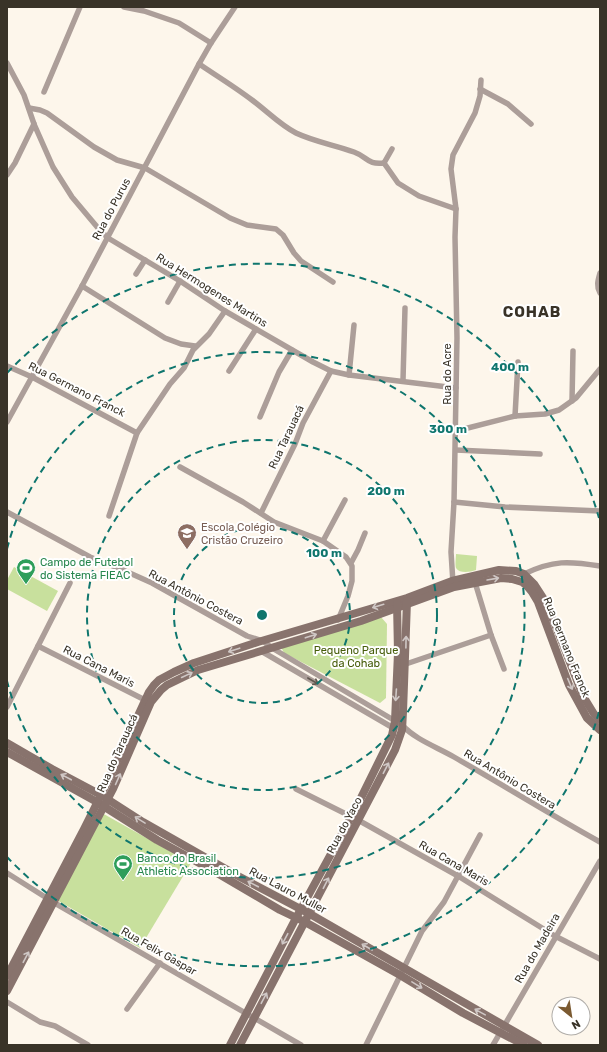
<svg xmlns="http://www.w3.org/2000/svg" width="607" height="1052" font-family="Rubik,sans-serif">
<rect width="100%" height="100%" fill="#fdf6eb"/>
<!-- green -->
<g fill="#c8e09d">
<path d="M456 554 477 556 476 570C470 572 460 574 456 568 455 565 456 557 456 554Z"/>
<path d="M14 567 58 591 47 611 7 589V580Z"/>
<path d="M381 617 387 624 386 698 380 703 284 653 281 647Z"/>
<path d="M102 813 191 863 140 948 55 899Z"/>
</g>
<g fill="none" stroke-linecap="round" stroke-linejoin="round">
<!-- street -->
<g stroke="#ac9e99" stroke-width="5.5">
<path d="M124 7 144 11 179 23 211 43"/>
<path d="M7 63 24 95 34 124 53 167 72 197 98 228 108 238 180 281 225 311 313 362 331 371 349 375 456 388"/>
<path d="M199 64C217 76 235 87 252 100 267 111 280 125 296 133 315 142 335 145 354 152 368 157 367 165 384 163"/>
<path d="M480 89 508 104 531 124"/>
<path d="M44 92 80 7"/>
<path d="M29 108 40 110 47 113 94 147 117 160 145 168 230 218 247 225 276 229 283 235 294 253 301 261 333 282"/>
<path d="M392 149 384 163 398 183 419 196 456 209"/>
<path d="M7 175 15 163 34 124"/>
<path d="M600 273C598 280 596 286 600 293"/>
<path d="M136 274 145 260"/>
<path d="M82 286 165 338 181 344 195 346"/>
<path d="M168 302 180 281"/>
<path d="M7 366 32 377 137 433"/>
<path d="M229 371 256 329"/>
<path d="M349 375 354 325"/>
<path d="M403 380 405 308"/>
<path d="M572 401 573 351"/>
<path d="M515 416 518 362"/>
<path d="M260 417 279 372 292 350"/>
<path d="M7 422 82 286 199 64 211 43 235 7"/>
<path d="M456 431 515 416 545 414 559 410 576 398 600 369"/>
<path d="M456 450 540 454"/>
<path d="M180 467 243 502 274 522 323 541 346 557 352 566V581L348 596 338 620"/>
<path d="M454 502 505 507 600 511"/>
<path d="M7 512 90 557 123 570 152 583 247 636 263 641 272 648 402 725C416 740 437 747 454 757 503 785 551 815 600 842"/>
<path d="M261 513 295 444 303 423 331 371"/>
<path d="M109 516 137 433 170 384 184 368 193 350 209 334 225 311"/>
<path d="M323 541 345 500"/>
<path d="M351 563 358 550 365 533"/>
<path d="M524 574C553 560 569 561 600 566"/>
<path d="M474 579 491 635 504 669"/>
<path d="M453 583 451 552 454 502 457 338 455 237 456 209 451 169 453 155 475 113 480 96 481 80"/>
<path d="M38 646 147 701"/>
<path d="M261 651 395 729"/>
<path d="M403 665 491 635"/>
<path d="M7 707 70 583"/>
<path d="M296 789 358 820 458 876 555 936 600 959"/>
<path d="M7 873 53 902 301 1045"/>
<path d="M7 1002 40 1022 55 1026 88 1045"/>
<path d="M127 1009 160 963"/>
<path d="M366 1045 422 931 444 902 480 835"/>
<path d="M493 1045 600 861"/>
</g>
<!-- secondary -->
<g stroke="#88736d" stroke-width="8">
<path d="M7 743 52 769 101 795 143 822 238 876 310 914 538 1045"/>
<path d="M7 752 97 802 157 840 212 870 280 910 305 922 400 975 463 1013 524 1045"/>
<path d="M7 976 84 829 106 785 149 692 154 685 159 680 174 672 194 663 258 642 407 598 452 581 499 570 516 571 524 574 534 584 545 601 559 634 583 696 594 714 600 720"/>
<path d="M7 991 113 789 151 702 161 690 167 685 198 670 361 621 454 587 501 578 512 579 522 582 527 586 532 592 538 602 569 685 587 718 600 730"/>
<path d="M230 1045 296 918 355 810 392 735 395 721 398 653 397 603"/>
<path d="M240 1045 395 750 402 730 403 712 407 601"/>
</g>
</g>
<!-- one-way arrows -->
<defs><path id="oneway-shaft" d="M-6 0H5M1.5-3L5.5 0L1.5 3" fill="none" stroke-width="1.6" stroke-linecap="round" stroke-linejoin="round"/></defs>
<g stroke="#cfc7c5">
<use href="#oneway-shaft" transform="translate(493 579) rotate(-10)"/>
<use href="#oneway-shaft" transform="translate(378 606) rotate(163)"/>
<use href="#oneway-shaft" transform="translate(311 636) rotate(-18)"/>
<use href="#oneway-shaft" transform="translate(406 642) rotate(-89)"/>
<use href="#oneway-shaft" transform="translate(234 650) rotate(162)"/>
<use href="#oneway-shaft" transform="translate(187 675) rotate(-25)"/>
<use href="#oneway-shaft" transform="translate(570 684) rotate(67)"/>
<use href="#oneway-shaft" transform="translate(396 695) rotate(94)"/>
<use href="#oneway-shaft" transform="translate(386 768) rotate(-63)"/>
<use href="#oneway-shaft" transform="translate(66 777) rotate(-152)"/>
<use href="#oneway-shaft" transform="translate(118 779) rotate(-66)"/>
<use href="#oneway-shaft" transform="translate(140 820) rotate(-148)"/>
<use href="#oneway-shaft" transform="translate(326 883) rotate(-63)"/>
<use href="#oneway-shaft" transform="translate(253 884) rotate(-152)"/>
<use href="#oneway-shaft" transform="translate(285 939) rotate(118)"/>
<use href="#oneway-shaft" transform="translate(367 947) rotate(-150)"/>
<use href="#oneway-shaft" transform="translate(26 957) rotate(-62)"/>
<use href="#oneway-shaft" transform="translate(417 985) rotate(31)"/>
<use href="#oneway-shaft" transform="translate(264 998) rotate(-62)"/>
<use href="#oneway-shaft" transform="translate(480 1012) rotate(-151)"/>
</g>
<use stroke="#615850" href="#oneway-shaft" transform="translate(313 681) rotate(30)"/>
<!-- distance rings -->
<g fill="none" stroke="#0f766e" stroke-width="2" stroke-dasharray="7 5">
<circle cx="262" cy="615" r="88"/>
<circle cx="262" cy="615" r="175"/>
<path d="M7 549A263 263 0 1 1 7 681"/>
<path d="M599 712A351 351 0 0 1 7 857M7 373A351 351 0 0 1 599 518"/>
</g>
<!-- icons -->
<defs>
<symbol id="school-pin" viewBox="-11 -11 22 30"><path d="M0 17L-7.5 6A9.5 9.5 0 1 1 7.5 6Z" fill="#8d6e63" stroke="#fff"/><path d="M0-5L7-2L0 1L-7-2ZM-4 1L0 2.5L4 1V4Q0 6-4 4Z" fill="#fff"/></symbol>
<symbol id="stadium-pin" viewBox="-11 -11 22 30"><path d="M0 17L-7.5 6A9.5 9.5 0 1 1 7.5 6Z" fill="#2e9e5b" stroke="#fff"/><path d="M0-5a6.5 5 0 1 0 0 10a6.5 5 0 1 0 0-10ZM-3.5-1.8h7v3.6h-7Z" fill="#fff"/></symbol>
</defs>
<g fill-rule="evenodd">
<use href="#school-pin" x="176" y="522" width="22" height="30"/>
<use href="#stadium-pin" x="15" y="557" width="22" height="30"/>
<use href="#stadium-pin" x="112" y="853" width="22" height="30"/>
</g>
<g text-anchor="middle" stroke-width="4" stroke-linejoin="round" paint-order="stroke">
<!-- street labels -->
<g font-size="11" fill="#393328" stroke="#fff">
<text transform="translate(111 209) rotate(-62)" y="4">Rua do Purus</text>
<text transform="translate(212 290) rotate(32)" y="4">Rua Hermogenes Martins</text>
<text transform="translate(447 374) rotate(-90)" y="4">Rua do Acre</text>
<text transform="translate(77 389) rotate(27)" y="4">Rua Germano Franck</text>
<text transform="translate(286 437) rotate(-65)" y="4">Rua Tarauacá</text>
<text transform="translate(196 597) rotate(28)" y="4">Rua Antônio Costera</text>
<text transform="translate(567 647) rotate(68)" y="4">Rua Germano Franck</text>
<text transform="translate(99 666) rotate(27)" y="4">Rua Cana Maris</text>
<text transform="translate(117 753) rotate(-66)" y="4">Rua do Tarauacá</text>
<text transform="translate(510 779) rotate(31)" y="4">Rua Antônio Costera</text>
<text transform="translate(344 825) rotate(-62)" y="4">Rua do Yaco</text>
<text transform="translate(454 863) rotate(30)" y="4">Rua Cana Maris</text>
<text transform="translate(288 890) rotate(28)" y="4">Rua Lauro Muller</text>
<text transform="translate(537 948) rotate(-60)" y="4">Rua do Madeira</text>
<text transform="translate(159 951) rotate(30)" y="4">Rua Felix Gaspar</text>
</g>
<!-- education labels -->
<g font-size="11" fill="#785e54" stroke="#fff" text-anchor="start">
<text x="201" y="531">Escola Colégio<tspan x="201" dy="13">Cristão Cruzeiro</tspan></text>
</g>
<!-- leisure labels -->
<g font-size="11" fill="#27864d" stroke="#fff" text-anchor="start">
<text x="40" y="566">Campo de Futebol<tspan x="40" dy="13">do Sistema FIEAC</tspan></text>
<text x="137" y="862">Banco do Brasil<tspan x="137" dy="13">Athletic Association</tspan></text>
</g>
<!-- park labels -->
<g font-size="11" fill="#475d0b" stroke="#fff">
<text x="356" y="654">Pequeno Parque<tspan x="356" dy="13">da Cohab</tspan></text>
</g>
<!-- district labels -->
<g font-size="15" font-weight="bold" letter-spacing="1" fill="#393328" stroke="#fff">
<text x="532" y="317">COHAB</text>
</g>
</g>
<circle cx="262" cy="615" r="6" fill="#0f766e" stroke="#fff" stroke-width="2"/>
<g font-size="12" text-anchor="middle" font-weight="bold" fill="#0f766e" stroke="#fff" stroke-width="4" stroke-linejoin="round" paint-order="stroke">
<text x="510" y="371">400 m</text>
<text x="448" y="433">300 m</text>
<text x="386" y="495">200 m</text>
<text x="324" y="557">100 m</text>
</g>
<!-- border -->
<rect width="607" height="1052" fill="none" stroke="#393328" stroke-width="16"/>
<!-- north arrow -->
<g transform="translate(571 1016) rotate(150)"><circle r="19" fill="#ffffff" stroke="#b0ada9"/>
<path d="M0-3L7 15L0 10L-7 15Z" fill="#7b5a31"/>
<text y="-6" font-size="11" font-weight="bold" text-anchor="middle" fill="#393328">N</text>
</g>
</svg>
